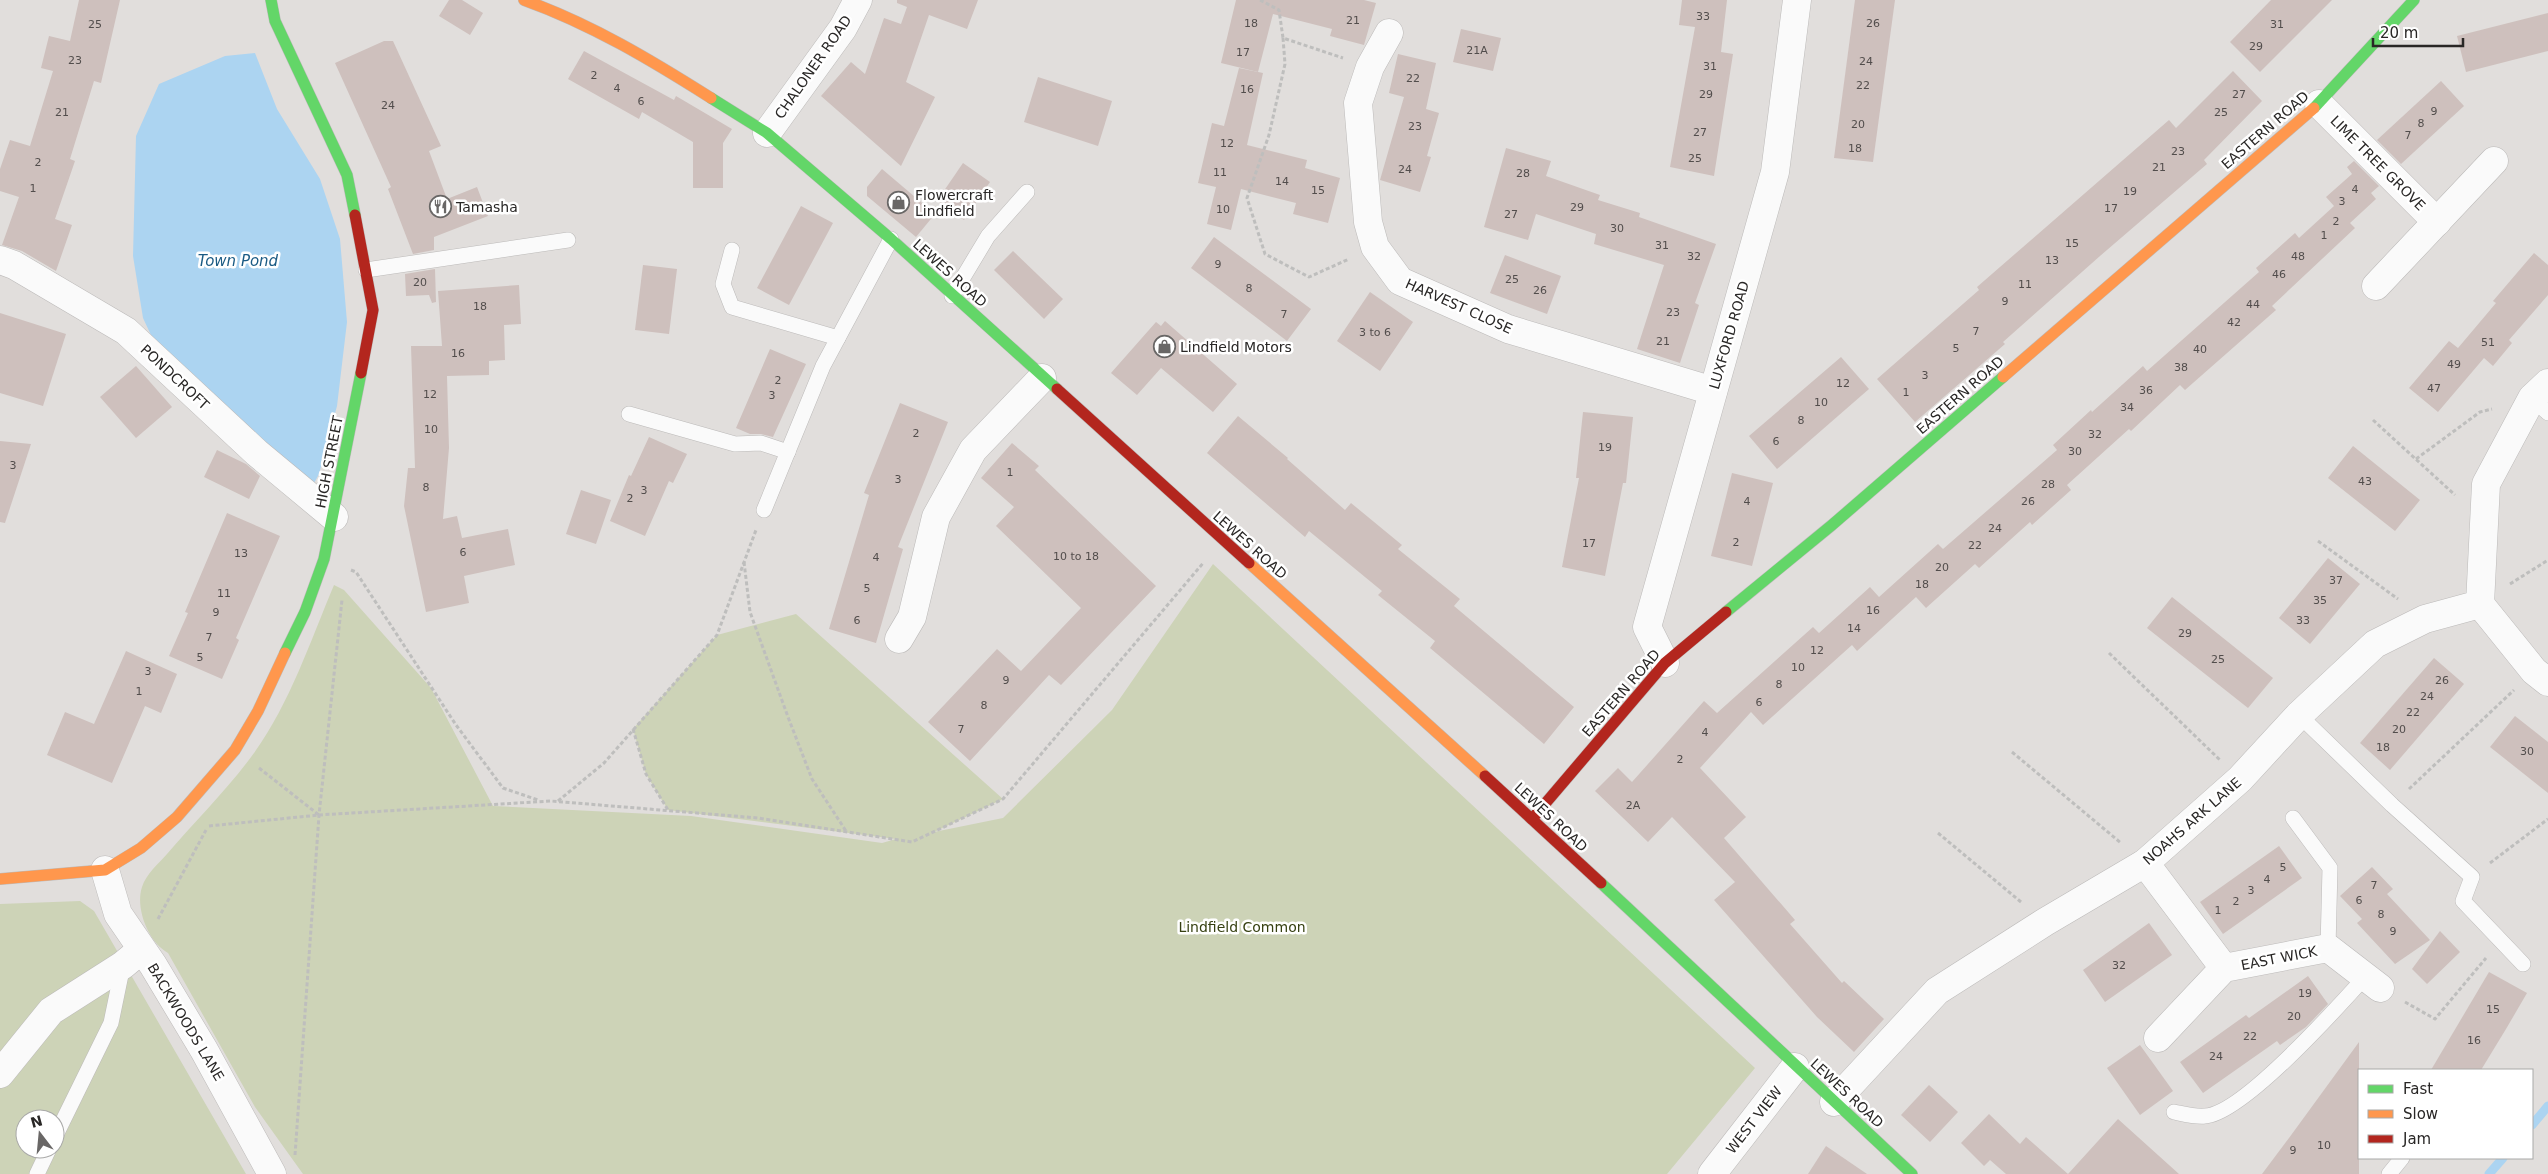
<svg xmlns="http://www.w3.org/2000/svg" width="2548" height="1174" font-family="'DejaVu Sans',sans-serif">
<rect width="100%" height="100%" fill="#e1dedc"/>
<!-- green -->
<g fill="#cdd3b7" fill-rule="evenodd">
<path d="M1213 564 1755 1068 1667 1174H303L255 1107 168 953C148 942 135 908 142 887 146 874 159 863 167 854 196 820 228 789 254 753 290 703 310 642 334 585L344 590 431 688 493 806 691 816 882 843 896 839 668 810 646 774 633 729 717 635 796 614 1003 799 934 832 1003 818 1112 710Z"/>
<path d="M80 901 94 911 246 1174H0V904ZM25 1119H55V1149H25Z"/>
</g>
<!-- water -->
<path fill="#acd4f1" d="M255 53 277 109 320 179 340 239 347 322 337 406 319 474 313 485 157 348 143 318 133 256 136 136 159 84 225 56Z"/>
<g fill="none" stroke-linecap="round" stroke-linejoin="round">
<!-- stream -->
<g stroke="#acd4f1" stroke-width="9">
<path d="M2532 1125 2548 1106"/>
<path d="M2489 1174 2503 1158"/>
</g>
</g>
<!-- building -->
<g fill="#cec0bd">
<path d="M79 0H120L101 83 94 81 70 159 75 161 55 219 72 225 56 271 22 251 2 245 19 197 0 191V169L10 140 30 146 53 71 41 68 49 36 70 41Z"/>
<path d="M449 0H462L483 13 470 35 439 16Z"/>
<path d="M897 0H978L967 29 929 15 906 82 935 97 901 166 821 96 851 62 865 74 884 18 901 24 907 7 897 3Z"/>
<path d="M1236 0H1364L1376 3 1364 45 1330 36 1332 29 1273 14 1258 72 1221 63Z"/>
<path d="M1682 0H1727L1721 52 1733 54 1714 176 1670 167 1695 27 1679 25Z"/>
<path d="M1855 0H1895L1873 162 1834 158Z"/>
<path d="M2271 0H2332L2260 72 2230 42Z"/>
<path d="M2548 13V51L2466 72 2457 36Z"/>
<path d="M1461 29 1501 38 1493 71 1453 62Z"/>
<path d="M384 41H393L441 146 429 151 447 199 477 187 488 216 434 237V250L413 254 388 189 391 187 335 63Z"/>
<path d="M584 51 674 100 676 96 732 129 723 143V188H693V142L642 112 639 119 568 79Z"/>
<path d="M1398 54 1436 63 1426 109 1439 113 1427 156 1431 157 1420 192 1380 180 1404 97 1389 93Z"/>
<path d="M1239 68 1263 73 1247 145 1307 160 1305 168 1340 178 1328 223 1293 214 1296 203 1241 189 1231 230 1207 224 1216 187 1198 183 1212 123 1224 126Z"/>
<path d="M2233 71 2262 101 2204 160 2207 164 2100 256 2003 342 2005 344 1915 422 1877 379 1979 290 1977 287 2169 120 2176 128Z"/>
<path d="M1038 77 1112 101 1098 146 1024 122Z"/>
<path d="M2441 81 2464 106 2401 164 2377 140Z"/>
<path d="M1506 148 1551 161 1546 176 1600 195 1598 200 1640 213 1639 217 1716 244 1695 303 1699 305 1680 363 1637 349 1664 265 1594 244 1596 234 1536 214 1528 240 1484 227Z"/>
<path d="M2354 161 2379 186 2371 193 2376 199 2350 223 2355 228 2272 306 2276 310 2185 390 2180 385 2131 431 2129 429 2067 485 2071 490 2032 525 2030 522 1979 568 1975 564 1926 608 1916 597 1857 651 1852 645 1763 725 1751 712 1700 768 1746 817 1724 838 1795 920 1790 924 1842 983 1844 981 1884 1019 1854 1052 1817 1017 1714 900 1735 882 1672 817 1648 842 1595 791 1618 768 1632 782 1704 701 1717 713 1813 627 1819 633 1870 587 1879 597 1938 544 1943 549 2057 450 2053 445 2091 410 2092 412 2143 366 2147 371 2259 272 2256 268 2295 233 2299 238 2334 206 2326 197 2352 174 2347 167Z"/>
<path d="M963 163 990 182 964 220 937 201Z"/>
<path d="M882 169 935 214 916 237 867 196V187Z"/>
<path d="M801 206 833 223 789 305 757 288Z"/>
<path d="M1214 237 1311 309 1287 341 1191 268Z"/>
<path d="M1013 251 1063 299 1044 319 994 270Z"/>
<path d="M2534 253 2548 265V295L2509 340 2512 343 2493 366 2484 358 2438 412 2409 388 2449 341 2458 348 2496 303 2493 301Z"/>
<path d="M1505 255 1561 276 1547 314 1490 293Z"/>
<path d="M643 265 677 269 669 334 635 330Z"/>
<path d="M435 269 436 302 432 303 429 295 406 296 405 274Z"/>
<path d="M519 285 521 324 504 325 505 360 489 361V375L447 376 449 448 443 519 457 516 462 538 508 529 515 565 464 576 469 603 426 612 404 506 408 468H415L411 346H442L438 291Z"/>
<path d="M1370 292 1413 322 1380 371 1337 341Z"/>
<path d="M0 313 66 334 43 406 0 393Z"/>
<path d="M1165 321 1237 384 1213 412 1161 368 1137 395 1111 373 1156 322 1161 326Z"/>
<path d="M770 349 806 364 773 437 761 434H750L736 428Z"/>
<path d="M1841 357 1869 389 1777 469 1749 436Z"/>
<path d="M136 366 172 407 136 438 100 397Z"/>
<path d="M900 403 948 422 898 547 903 549 876 643 829 629 869 495 864 493Z"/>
<path d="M1583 412 1633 417 1626 483H1623L1605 576 1562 567 1579 478H1576Z"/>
<path d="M1238 416 1288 458 1287 459 1345 510 1351 503 1402 545 1398 549 1460 599 1454 606 1574 707 1544 744 1430 648 1435 641 1378 595 1382 591 1309 531 1305 537 1207 453Z"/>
<path d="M649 437 687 454 673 483 669 481 645 536 610 521 629 475 631 476Z"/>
<path d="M0 441 31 444 5 523 0 522Z"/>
<path d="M1012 443 1039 466 1035 470 1156 586 1061 685 1049 675 970 761 928 722 997 649 1021 671 1081 608 996 526 1014 507 981 478Z"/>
<path d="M2353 446 2420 500 2395 531 2328 478Z"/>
<path d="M217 450 246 464 260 476 249 499 204 477Z"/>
<path d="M1732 473 1773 483 1752 566 1711 556Z"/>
<path d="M581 490 611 500 596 544 566 534Z"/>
<path d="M227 513 280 536 236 638 239 640 222 679 169 656 188 613 185 612Z"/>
<path d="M2328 558 2360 584 2310 644 2279 618Z"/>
<path d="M2172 597 2273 678 2248 708 2147 628Z"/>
<path d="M126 651 177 674 161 713 145 706 112 783 47 755 65 712 94 724Z"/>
<path d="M2434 658 2464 684 2390 770 2360 743Z"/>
<path d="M2515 716 2548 742V793L2490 747Z"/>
<path d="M2279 846 2302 878 2223 934 2200 902Z"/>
<path d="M2372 867 2393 889 2387 894 2430 940 2395 964 2357 923 2362 919 2340 896Z"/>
<path d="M2149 923 2172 955 2105 1002 2083 970Z"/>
<path d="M2440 931 2460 952 2427 984 2412 969Z"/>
<path d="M2489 972 2527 993 2506 1029 2481 1070H2431Z"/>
<path d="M2308 976 2328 1004 2306 1027 2280 1045 2277 1041 2203 1093 2180 1062 2246 1015 2249 1018Z"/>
<path d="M2359 1042V1174H2262L2289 1138Z"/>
<path d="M2140 1045 2173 1091 2140 1115 2107 1068Z"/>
<path d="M1929 1085 1958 1112 1930 1142 1901 1115Z"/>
<path d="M1989 1114 2020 1144 2026 1137 2068 1174 2118 1119 2179 1174H2006L1990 1160 1984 1166 1961 1143Z"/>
<path d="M1826 1146 1867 1174H1808Z"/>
</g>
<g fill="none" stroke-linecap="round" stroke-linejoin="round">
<defs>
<g id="lane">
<path d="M732 250 723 284 732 307 838 338"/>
<path d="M366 270 568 240"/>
<path d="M952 296 988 236 1027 192"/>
<path d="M2532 398 2548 413"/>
<path d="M629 414 735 444 761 443 788 452"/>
<path d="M764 510 823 366 891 239"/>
<path d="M2299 715 2392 805 2472 877 2463 901 2523 964"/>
<path d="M2293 818 2330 868 2328 948"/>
<path d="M2174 1112C2184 1114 2195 1117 2205 1116 2242 1114 2338 1007 2365 977"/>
<path d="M55 1137 111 1023 123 965"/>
<path d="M37 1174 49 1149"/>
<path d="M2389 1174 2402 1158"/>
</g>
<g id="street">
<path d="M1389 33 1370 67 1358 103 1368 222 1375 247 1400 281 1508 329 1713 391"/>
<path d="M2319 104 2437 222"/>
<path d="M767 133 843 28 858 0"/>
<path d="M0 260 14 265 126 331 257 453 334 517"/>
<path d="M2376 286 2494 161"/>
<path d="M2480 604 2534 671 2548 682"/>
<path d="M899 639 912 617 936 517 973 450 1042 378"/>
<path d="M1665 663 1647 627 1775 172 1797 0"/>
<path d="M2145 863 2224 968"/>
<path d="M105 870 118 914 153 965 204 1050 272 1174"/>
<path d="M2158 1038 2224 968 2328 948 2380 988"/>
<path d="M0 1074 51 1011 123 965 141 950"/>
<path d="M1834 1102 1937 991 2045 922 2145 863 2240 779 2299 715 2375 644 2425 619 2480 604 2486 484 2532 398 2548 383"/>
<path d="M1712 1174 1795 1067"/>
</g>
<g id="fast">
<path d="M271 0 275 21 347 175 355 215"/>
<path d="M711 98 767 133 891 239 1057 389"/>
<path d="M2314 108 2414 0"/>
<path d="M1726 612 1832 525 2003 377"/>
<path d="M285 653 305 612 324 559 361 373"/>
<path d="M1601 883 1912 1174"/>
</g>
<g id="slow">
<path d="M524 0C591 24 651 60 711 98"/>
<path d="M2003 377 2314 108"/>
<path d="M1249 563 1485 776"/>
<path d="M0 879 105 870 141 848 177 817 235 750 258 711 285 653"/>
</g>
<g id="jam">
<path d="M355 215 373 310 361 373"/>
<path d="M1057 389 1249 563"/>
<path d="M1485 776 1601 883"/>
<path d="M1532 819 1665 663 1726 612"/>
</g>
</defs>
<!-- lane casing -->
<use href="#lane" stroke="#bcbab9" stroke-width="16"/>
<!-- street casing -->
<use href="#street" stroke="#bcbab9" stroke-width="29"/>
<!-- fast casing -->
<use href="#fast" stroke="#bcbab9" stroke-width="12"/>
<!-- slow casing -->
<use href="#slow" stroke="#bcbab9" stroke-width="12"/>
<!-- jam casing -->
<use href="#jam" stroke="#bcbab9" stroke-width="12"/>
<!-- path -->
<g stroke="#bebebd" stroke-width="3" stroke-dasharray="4 2.5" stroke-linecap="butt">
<path d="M1260 0 1279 10 1283 38 1343 58"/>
<path d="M1283 38 1285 64 1269 135 1247 198 1265 254 1309 277 1349 259"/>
<path d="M2373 420 2455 495"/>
<path d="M2416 459 2480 412 2492 409"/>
<path d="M2318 541 2398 599"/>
<path d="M744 562 750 612 788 717 812 779 846 831"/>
<path d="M351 570 356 572 456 725 503 788 538 800"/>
<path d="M2510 584 2548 560"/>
<path d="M2109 653 2220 760"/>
<path d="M633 729 646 774 668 810"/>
<path d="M2012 752 2121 843"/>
<path d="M259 768 319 815"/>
<path d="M2409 789 2514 690"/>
<path d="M558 801 604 763 717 635 756 530"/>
<path d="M209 826 319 815 551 801 758 818 912 842 1003 799 1204 562"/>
<path d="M1938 833 2021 902"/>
<path d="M2490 863 2548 819"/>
<path d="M158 919 206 830"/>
<path d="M2405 1002 2435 1019 2486 958"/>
<path d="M295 1155 319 815 342 600"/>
</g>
<!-- lane -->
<use href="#lane" stroke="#fafafa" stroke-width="15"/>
<!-- street -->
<use href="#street" stroke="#fafafa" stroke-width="28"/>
<!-- fast -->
<use href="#fast" stroke="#63d668" stroke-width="11"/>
<!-- slow -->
<use href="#slow" stroke="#ff974d" stroke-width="11"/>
<!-- jam -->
<use href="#jam" stroke="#b3261e" stroke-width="11"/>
</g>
<!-- icons -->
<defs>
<symbol id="shop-ring" viewBox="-11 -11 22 22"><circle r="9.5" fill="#fff" stroke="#696766" stroke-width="1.5"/><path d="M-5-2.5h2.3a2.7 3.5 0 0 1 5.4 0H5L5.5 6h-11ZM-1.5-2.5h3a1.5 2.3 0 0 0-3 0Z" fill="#696766"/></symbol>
<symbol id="restaurant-ring" viewBox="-11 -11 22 22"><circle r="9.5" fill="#fff" stroke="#696766" stroke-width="1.5"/><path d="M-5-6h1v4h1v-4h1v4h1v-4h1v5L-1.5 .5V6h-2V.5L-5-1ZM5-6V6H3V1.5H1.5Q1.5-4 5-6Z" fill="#696766"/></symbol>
</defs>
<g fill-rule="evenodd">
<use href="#shop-ring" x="886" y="190" width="25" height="25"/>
<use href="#restaurant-ring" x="428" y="194" width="25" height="25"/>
<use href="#shop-ring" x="1152" y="334" width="25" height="25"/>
</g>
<g text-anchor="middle" stroke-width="5" stroke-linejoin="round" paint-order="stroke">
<!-- number labels -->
<g font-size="11" fill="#524d4c">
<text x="1703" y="20">33</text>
<text x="1353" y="24">21</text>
<text x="1251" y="27">18</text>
<text x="1873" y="27">26</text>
<text x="95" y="28">25</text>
<text x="2277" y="28">31</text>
<text x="2256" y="50">29</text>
<text x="1477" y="54">21A</text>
<text x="1243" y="56">17</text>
<text x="75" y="64">23</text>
<text x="1866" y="65">24</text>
<text x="1710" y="70">31</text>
<text x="594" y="79">2</text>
<text x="1413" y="82">22</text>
<text x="1863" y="89">22</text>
<text x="617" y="92">4</text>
<text x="1247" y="93">16</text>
<text x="1706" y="98">29</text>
<text x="2239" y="98">27</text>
<text x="641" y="105">6</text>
<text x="388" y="109">24</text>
<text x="2434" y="115">9</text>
<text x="62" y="116">21</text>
<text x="2221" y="116">25</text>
<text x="2421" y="127">8</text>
<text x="1858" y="128">20</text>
<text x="1415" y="130">23</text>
<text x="1700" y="136">27</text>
<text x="2408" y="139">7</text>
<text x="1227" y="147">12</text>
<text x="1855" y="152">18</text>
<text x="2178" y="155">23</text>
<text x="1695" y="162">25</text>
<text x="38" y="166">2</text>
<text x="2159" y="171">21</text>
<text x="1405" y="173">24</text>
<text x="1220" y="176">11</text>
<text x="1523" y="177">28</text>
<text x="1282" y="185">14</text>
<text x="33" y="192">1</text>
<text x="2355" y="193">4</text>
<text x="1318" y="194">15</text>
<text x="2130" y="195">19</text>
<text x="2342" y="205">3</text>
<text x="1577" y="211">29</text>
<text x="2111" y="212">17</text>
<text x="1223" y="213">10</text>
<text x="1511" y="218">27</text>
<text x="2336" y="225">2</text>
<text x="1617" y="232">30</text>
<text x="2324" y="239">1</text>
<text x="2072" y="247">15</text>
<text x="1662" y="249">31</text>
<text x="1694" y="260">32</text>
<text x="2298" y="260">48</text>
<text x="2052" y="264">13</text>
<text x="1218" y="268">9</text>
<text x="2279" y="278">46</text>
<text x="1512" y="283">25</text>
<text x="420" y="286">20</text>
<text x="2025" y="288">11</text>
<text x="1249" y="292">8</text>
<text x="1540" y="294">26</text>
<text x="2005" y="305">9</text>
<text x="2253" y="308">44</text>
<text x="480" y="310">18</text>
<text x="1673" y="316">23</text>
<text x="1284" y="318">7</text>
<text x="2234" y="326">42</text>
<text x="1976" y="335">7</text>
<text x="1375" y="336">3 to 6</text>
<text x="1663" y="345">21</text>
<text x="2488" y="346">51</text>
<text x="1956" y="352">5</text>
<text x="2200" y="353">40</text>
<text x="458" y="357">16</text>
<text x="2454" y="368">49</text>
<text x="2181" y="371">38</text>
<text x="1925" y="379">3</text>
<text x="778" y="384">2</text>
<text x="1843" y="387">12</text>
<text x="2434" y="392">47</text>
<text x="2146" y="394">36</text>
<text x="1906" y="396">1</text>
<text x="430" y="398">12</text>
<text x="772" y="399">3</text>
<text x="1821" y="406">10</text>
<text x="2127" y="411">34</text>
<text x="1801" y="424">8</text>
<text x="431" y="433">10</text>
<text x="916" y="437">2</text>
<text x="2095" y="438">32</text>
<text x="1776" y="445">6</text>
<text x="1605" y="451">19</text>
<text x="2075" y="455">30</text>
<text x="13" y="469">3</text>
<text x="1010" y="476">1</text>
<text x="898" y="483">3</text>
<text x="2365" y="485">43</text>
<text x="2048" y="488">28</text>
<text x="426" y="491">8</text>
<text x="644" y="494">3</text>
<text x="630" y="502">2</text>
<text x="1747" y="505">4</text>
<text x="2028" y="505">26</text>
<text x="1995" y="532">24</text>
<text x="1736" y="546">2</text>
<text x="1589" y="547">17</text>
<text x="1975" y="549">22</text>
<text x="463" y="556">6</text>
<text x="241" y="557">13</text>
<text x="1076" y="560">10 to 18</text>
<text x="876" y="561">4</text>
<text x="1942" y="571">20</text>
<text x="2336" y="584">37</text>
<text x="1922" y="588">18</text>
<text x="867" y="592">5</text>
<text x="224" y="597">11</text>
<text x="2320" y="604">35</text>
<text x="1873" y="614">16</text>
<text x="216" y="616">9</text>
<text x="857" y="624">6</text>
<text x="2303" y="624">33</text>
<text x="1854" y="632">14</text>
<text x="2185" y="637">29</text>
<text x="209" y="641">7</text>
<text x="1817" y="654">12</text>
<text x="200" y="661">5</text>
<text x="2218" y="663">25</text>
<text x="1798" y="671">10</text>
<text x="148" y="675">3</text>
<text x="1006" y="684">9</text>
<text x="2442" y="684">26</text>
<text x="1779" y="688">8</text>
<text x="139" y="695">1</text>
<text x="2427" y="700">24</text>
<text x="1759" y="706">6</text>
<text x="984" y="709">8</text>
<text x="2413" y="716">22</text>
<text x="961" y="733">7</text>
<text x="2399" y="733">20</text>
<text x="1705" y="736">4</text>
<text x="2383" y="751">18</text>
<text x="2527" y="755">30</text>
<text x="1680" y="763">2</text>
<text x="1633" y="809">2A</text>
<text x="2283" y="871">5</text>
<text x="2267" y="883">4</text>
<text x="2374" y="889">7</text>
<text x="2251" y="894">3</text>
<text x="2359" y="904">6</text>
<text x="2236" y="905">2</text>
<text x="2218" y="914">1</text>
<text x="2381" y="918">8</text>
<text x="2393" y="935">9</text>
<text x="2119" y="969">32</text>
<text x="2305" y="997">19</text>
<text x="2493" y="1013">15</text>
<text x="2294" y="1020">20</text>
<text x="2250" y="1040">22</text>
<text x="2474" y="1044">16</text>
<text x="2216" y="1060">24</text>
<text x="2324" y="1149">10</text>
<text x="2293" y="1154">9</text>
</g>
<!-- street labels -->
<g font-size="14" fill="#292726" stroke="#fff">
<text transform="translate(813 67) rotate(-55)" y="5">CHALONER ROAD</text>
<text transform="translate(2265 130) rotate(-41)" y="5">EASTERN ROAD</text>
<text transform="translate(2378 163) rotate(45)" y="5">LIME TREE GROVE</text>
<text transform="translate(950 273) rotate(42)" y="5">LEWES ROAD</text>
<text transform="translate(1459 306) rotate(24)" y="5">HARVEST CLOSE</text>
<text transform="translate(1729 335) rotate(-74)" y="5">LUXFORD ROAD</text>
<text transform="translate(175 377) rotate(43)" y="5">PONDCROFT</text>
<text transform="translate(1960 395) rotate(-41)" y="5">EASTERN ROAD</text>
<text transform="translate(329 462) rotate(-79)" y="5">HIGH STREET</text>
<text transform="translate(1250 545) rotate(42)" y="5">LEWES ROAD</text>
<text transform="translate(1621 693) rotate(-49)" y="5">EASTERN ROAD</text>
<text transform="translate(1551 817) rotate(43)" y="5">LEWES ROAD</text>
<text transform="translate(2192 821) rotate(-41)" y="5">NOAHS ARK LANE</text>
<text transform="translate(2279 958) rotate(-11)" y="5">EAST WICK</text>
<text transform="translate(186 1022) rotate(59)" y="5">BACKWOODS LANE</text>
<text transform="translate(1847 1093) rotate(43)" y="5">LEWES ROAD</text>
<text transform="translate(1754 1120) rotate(-52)" y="5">WEST VIEW</text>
</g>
<!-- poi labels -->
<g font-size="14" fill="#292726" stroke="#fff" text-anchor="start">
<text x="915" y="200">Flowercraft<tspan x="915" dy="16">Lindfield</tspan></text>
<text x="456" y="212">Tamasha</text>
<text x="1180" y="352">Lindfield Motors</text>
</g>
<!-- park labels -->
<g font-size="14" fill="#364011" stroke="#fff">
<text x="1242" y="932">Lindfield Common</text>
</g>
<!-- water labels -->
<g font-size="15" font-style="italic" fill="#1b5b84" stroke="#fff">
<text x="238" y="266">Town Pond</text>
</g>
</g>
<!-- legend -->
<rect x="2358" y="1069" width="175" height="90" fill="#ffffff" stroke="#a9a9a8"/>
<rect x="2368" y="1085" width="25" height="8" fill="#63d668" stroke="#a9a9a8"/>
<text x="2403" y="1094" font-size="15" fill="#292726">Fast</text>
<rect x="2368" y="1110" width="25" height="8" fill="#ff974d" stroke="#a9a9a8"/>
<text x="2403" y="1119" font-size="15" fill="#292726">Slow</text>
<rect x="2368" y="1135" width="25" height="8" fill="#b3261e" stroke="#a9a9a8"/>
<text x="2403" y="1144" font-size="15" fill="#292726">Jam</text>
<!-- north arrow -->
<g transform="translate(40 1134) rotate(344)"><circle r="24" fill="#ffffff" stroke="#a9a9a8"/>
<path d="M0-4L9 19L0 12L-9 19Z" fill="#696766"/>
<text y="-8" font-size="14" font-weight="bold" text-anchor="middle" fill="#292726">N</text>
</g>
<!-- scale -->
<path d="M2373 38v8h90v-8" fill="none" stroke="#292726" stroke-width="2.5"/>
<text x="2380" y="38" font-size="15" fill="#292726" stroke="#ffffff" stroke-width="4" paint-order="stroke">20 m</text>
</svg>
